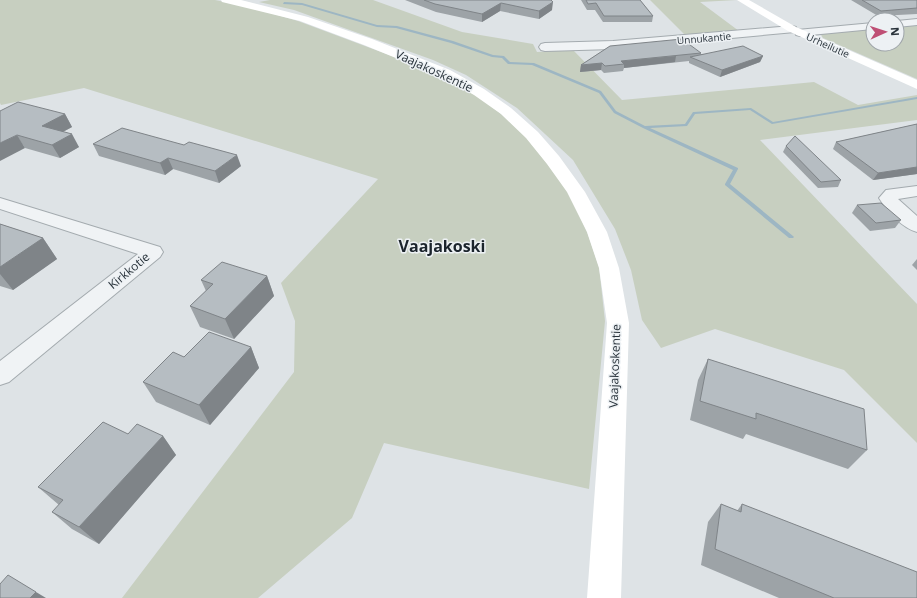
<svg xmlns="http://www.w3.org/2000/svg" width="917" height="598" font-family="'Open Sans',sans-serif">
<rect width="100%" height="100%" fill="#dee3e6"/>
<!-- green -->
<g fill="#c7cfc0">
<path d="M0 0H215L250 7 298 21 440 74 474 93 500 113 525 136 546 162 569 193 587 232 599 267 605 321 589 489 384 443 352 518 258 598H122L294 372 295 321 281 283 378 179 84 88 1 105 0 103Z"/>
<path d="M270 0H373L462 32 533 44 537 52 573 50 622 100 814 82 858 105 917 95V120L760 140 917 304V443L844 370 715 329 661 348 642 320 631 270 615 229 573 160 517 108 466 75 433 60 294 10 259 2Z"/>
<path d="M650 0H737L700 2 739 31 685 35Z"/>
<path d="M917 24V79L823 38 820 33 873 28V44H897V26Z"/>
</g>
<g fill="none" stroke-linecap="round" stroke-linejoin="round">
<!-- stream -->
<path fill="#9db6c3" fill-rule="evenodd" d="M284 2 302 3 377 25 397 26 453 41 493 55 504 56 510 62 534 63 601 91 616 111 645 126 685 124 693 112H694L751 108 773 122 917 97V99L772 124 750 110 695 114 687 126 650 128 738 168V169L730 184 793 236 794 237 793 238H789L725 185V184L733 170 643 128 614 113 599 93 532 65 508 64 502 58 492 57 451 43 396 28 377 27 302 5 283 4Z"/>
<defs>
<g id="street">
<path d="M917 19V25L897 27V21Z"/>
<path d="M873 23V29L800 36 796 35 795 32 613 49 545 51 541 50 539 47 541 44 545 43 613 41 792 26 796 27 797 30Z"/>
<path d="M917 186V196L898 199 917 216V232C902 228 887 211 879 198L886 190Z"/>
<path d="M0 198 160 247 163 252 160 257 9 382 0 385V361L138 254 0 209Z"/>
</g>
</defs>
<!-- street casing -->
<use href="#street" stroke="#a4abaf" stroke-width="2"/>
<!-- street -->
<use href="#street" fill="#f0f3f5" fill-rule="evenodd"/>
<!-- secondary -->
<g fill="#fff" fill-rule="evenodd">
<path d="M221 0H241L308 17 372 39 450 70 484 89 511 108 538 132 559 156 585 192 607 232 619 268 629 323 621 598H587L607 323 599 268 587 232 567 192 547 164 526 138 501 114 474 95 440 76 364 45 300 21 222 2Z"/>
<path d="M737 0H749L796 27 917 80V89L788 31Z"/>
</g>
</g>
<!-- wall -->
<g fill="#9da3a7">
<path d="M405 0H551L552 10 539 19 500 11 482 22 436 12Z"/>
<path d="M581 0H640L653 16 652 22H603L595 10H587Z"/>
<path d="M851 0H917V14L878 16Z"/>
<path d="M610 46 701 53V54L763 56 760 62 720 77 689 63V61L624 68 623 71 604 73 601 70 580 72 581 65Z"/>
<path d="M0 111 65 114 72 127 63 132 79 147 60 158 25 148Z"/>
<path d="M917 124V174L873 180 833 149 836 142Z"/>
<path d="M93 144 241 166 219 183 173 169 165 175 99 156Z"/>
<path d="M786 146 841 180 838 187 818 188 783 152Z"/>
<path d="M857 205 901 220 895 228 870 231 852 213Z"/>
<path d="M0 224 43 238 57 259 13 290 0 286Z"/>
<path d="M917 259V270L912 265Z"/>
<path d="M267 276 274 296 234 339 200 327 190 306 206 291 201 280Z"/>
<path d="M251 347 259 368 210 425 156 402 143 382 184 357Z"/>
<path d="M708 359 867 450 848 469 746 434 743 439 690 420 698 380Z"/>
<path d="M128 434 163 436 176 455 99 544 72 529 52 512 59 505 38 487Z"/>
<path d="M721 504 737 511 742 504 917 598H779L701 565 708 522Z"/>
</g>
<!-- shaded-wall -->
<g fill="#7f8488">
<path d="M553 2 552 10 539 19V11Z"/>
<path d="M501 3 500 11 482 22V14Z"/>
<path d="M676 56 675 62 624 68V64L621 61Z"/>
<path d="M763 56 760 62 720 77 722 70Z"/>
<path d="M602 63 601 70 580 72 581 65Z"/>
<path d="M65 114 72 127 49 139 42 126Z"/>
<path d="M72 134 79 147 60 158 52 145Z"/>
<path d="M17 135 25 148 0 161V143Z"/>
<path d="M237 155 241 166 219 183 215 171Z"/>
<path d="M168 158 173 169 165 175 160 163Z"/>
<path d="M917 167V174L873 180 878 173Z"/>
<path d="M43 238 57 259 13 290 0 274V267Z"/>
<path d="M267 276 274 296 234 339 225 319Z"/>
<path d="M251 347 259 368 210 425 199 405Z"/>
<path d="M163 436 176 455 99 544 79 527Z"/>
<path d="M36 592 46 598H30Z"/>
</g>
<!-- building -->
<g fill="#b6bdc2" stroke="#7f8488">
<path d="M424 0H551L553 2 539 11 501 3 482 14 435 4Z"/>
<path d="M586 0H640L653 16H604L596 3 588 4Z"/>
<path d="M862 0H917V8L881 11Z"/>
<path d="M682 39 701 53 621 61 624 64 605 66 602 63 581 65 610 46Z"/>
<path d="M743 46 763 56 722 70 690 57Z"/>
<path d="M18 102 65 114 42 126 72 134 52 145 17 135 0 143V111Z"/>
<path d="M917 124V167L878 173 836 142Z"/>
<path d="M122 128 184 145 189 142 237 155 215 171 168 158 160 163 93 144Z"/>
<path d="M795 136 841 180 821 182 786 146Z"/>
<path d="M881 203 901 220 876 223 857 205Z"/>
<path d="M0 224 43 238 0 267Z"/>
<path d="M222 262 267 276 225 319 190 306 213 284 201 280Z"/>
<path d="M209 332 251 347 199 405 143 382 173 352 184 357Z"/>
<path d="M708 359 864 409 867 450 756 413V419L700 401Z"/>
<path d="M103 422 128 434 137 424 163 436 79 527 52 512 63 500 38 487Z"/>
<path d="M721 504 741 512 742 504 917 572V598H834L715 549Z"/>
<path d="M8 575 36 592 30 598H0V584Z"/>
</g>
<g text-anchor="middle" stroke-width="3" stroke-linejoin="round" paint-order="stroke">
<!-- far-street labels -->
<g font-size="10" fill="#29333b" stroke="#edf1f4">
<text transform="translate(704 38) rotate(-5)" y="4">Unnukantie</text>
<text transform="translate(828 45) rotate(24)" y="4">Urheilutie</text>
</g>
<!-- street labels -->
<g font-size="12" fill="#29333b" stroke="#edf1f4">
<text transform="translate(434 71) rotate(25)" y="4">Vaajakoskentie</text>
<text transform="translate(129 271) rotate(-40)" y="4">Kirkkotie</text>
<text transform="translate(615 366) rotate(-88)" y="4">Vaajakoskentie</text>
</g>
<!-- district labels -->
<g font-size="16" font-weight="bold" fill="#1b242c" stroke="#edf1f4">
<text x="442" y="252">Vaajakoski</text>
</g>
</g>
<!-- north arrow -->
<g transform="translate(885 32) rotate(87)"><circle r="19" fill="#edf1f4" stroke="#9fa5aa"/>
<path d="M0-3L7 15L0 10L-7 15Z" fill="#bf4f75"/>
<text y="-6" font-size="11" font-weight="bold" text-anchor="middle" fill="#29333b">N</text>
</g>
</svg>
